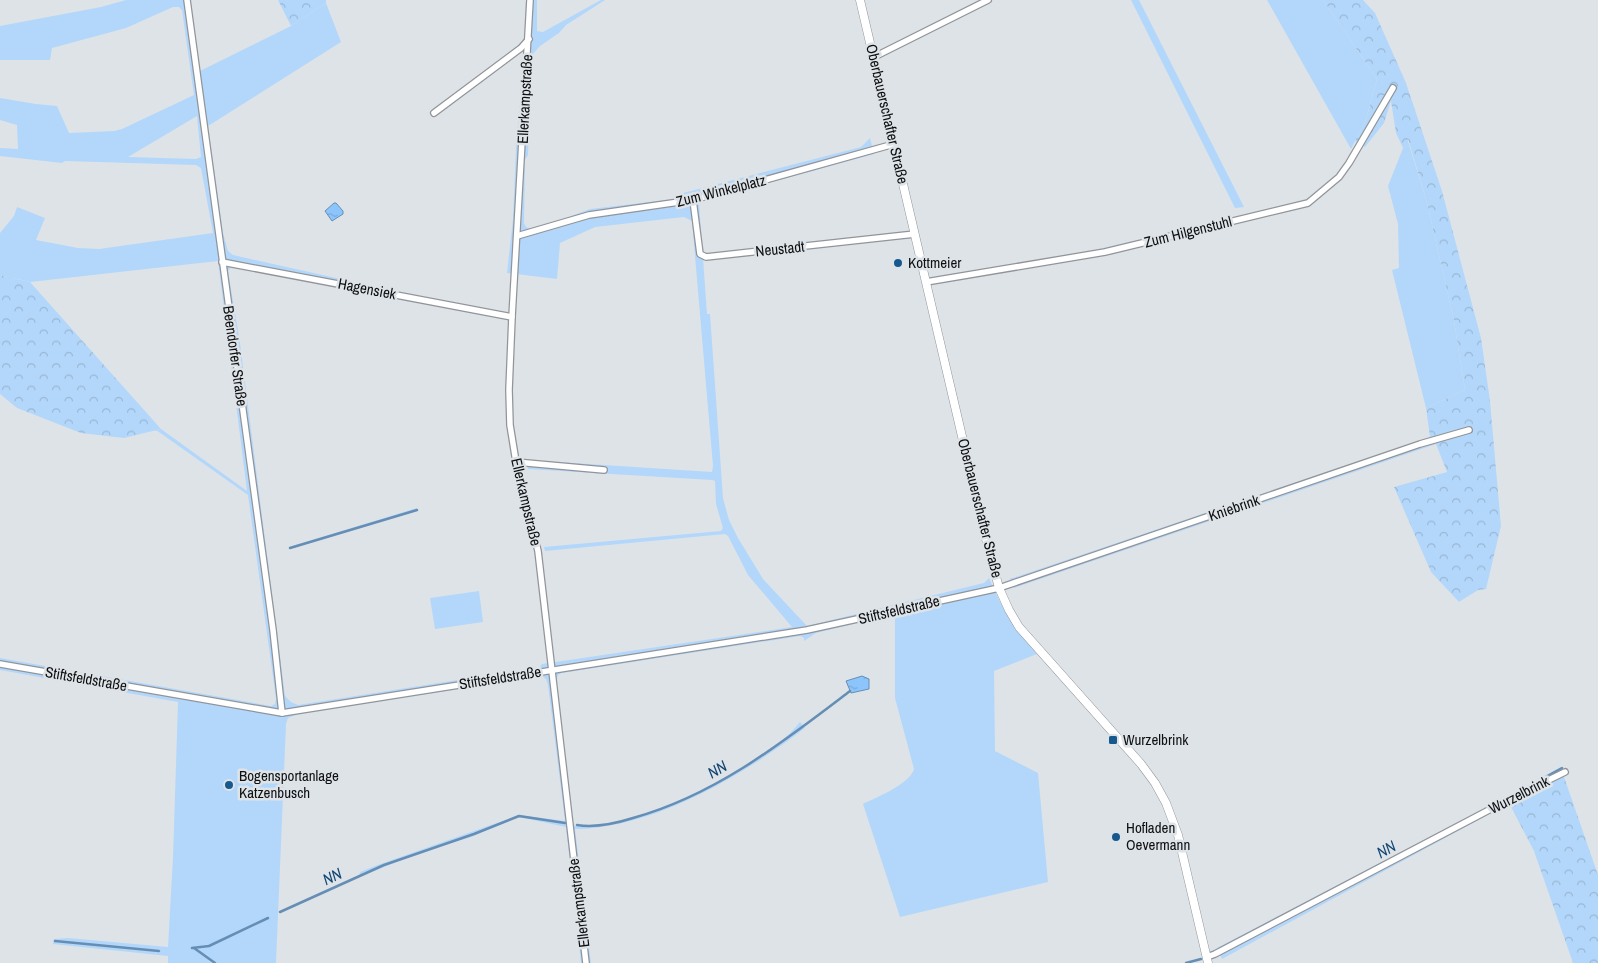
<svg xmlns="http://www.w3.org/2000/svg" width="1598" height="963" font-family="'Archivo Narrow',sans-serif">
<defs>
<pattern id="forest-crowns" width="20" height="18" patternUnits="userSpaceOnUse" patternTransform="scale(1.25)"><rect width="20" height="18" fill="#b3d7fa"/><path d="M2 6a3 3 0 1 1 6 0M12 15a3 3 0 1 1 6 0" fill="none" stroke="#99b7d5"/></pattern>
<pattern id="water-ripples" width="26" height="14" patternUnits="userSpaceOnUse" patternTransform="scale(1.25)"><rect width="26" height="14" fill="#8cc5fc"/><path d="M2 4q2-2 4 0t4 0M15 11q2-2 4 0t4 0" fill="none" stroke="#78a8d7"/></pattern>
</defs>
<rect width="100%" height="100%" fill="#dee3e8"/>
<!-- grass -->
<g fill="#b3d7fa" fill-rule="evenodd">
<path d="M126 0H190L200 71 291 26 326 3 341 42 208 126 223 233 228 251 233 255 363 284 346 289 232 266 228 271 240 343 285 696 291 702 298 705 540 667 542 664 792 627 748 575 728 536 725 534 545 551 544 547 721 531 723 528 716 504 715 481 712 480 528 469 526 460 712 472 713 466 692 221 684 217 595 227 560 243 557 279 507 273 513 219 516 148 524 51 526 0H537V31L543 32 601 0H605L566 25 559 33 540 46 533 54 530 106 528 155 525 160 524 223 526 227 531 229 542 227 590 209 684 198 683 193 861 147 870 138 874 154 699 202 707 314H710L723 498 729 520 738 538 763 579 807 626 984 583 989 578C1002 609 1015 629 1037 654L994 671 995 751 1038 773 1048 882 900 917 863 804C877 797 910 784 914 769L895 698V614L816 633 804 641V638L800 636 562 673 558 675 556 681 573 823 575 826C588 826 601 825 613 823 664 813 769 763 800 722L805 728C745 774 653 829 575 829L591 963H581L566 827 519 817 471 837 419 853 359 877 360 872 375 866 519 815 565 821 548 685 546 679 542 676 298 714 288 718 286 724 276 963H168V956L53 944 54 939 68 938 168 947 173 858 178 702 0 670V658L271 706 275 704 276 699 248 495 156 430 161 429 247 491 218 261 30 282 0 275V233L14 216 17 207 45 218 36 240 78 248 99 249 213 233 201 168 196 165 65 161 62 163 0 156V148L18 149 17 125 0 120V98L36 104 57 106 69 133 114 131 122 129 194 95 182 10 179 7H173L126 28 52 48 50 60H0V26L101 7ZM197 116 201 157 196 159 128 157Z"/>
<path d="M1131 0H1139L1244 207 1235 208Z"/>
<path d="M1267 0H1323L1377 79 1366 120 1351 149Z"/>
<path d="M1407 138 1427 203 1454 321 1465 390 1426 408 1392 270 1399 268 1398 224 1388 186Z"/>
<path d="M1430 437 1436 444 1014 588 1010 578H1013Z"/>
<path d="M417 508V511L290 549 289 547Z"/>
<path d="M479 591 483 622 435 629 430 598Z"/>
<path d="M1561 767 1563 774 1222 959 1217 948 1474 814Z"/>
</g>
<!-- forest -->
<g fill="url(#forest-crowns)">
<path d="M278 0H326V3L291 26Z"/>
<path d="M1323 0H1363L1375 13 1406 83 1442 191 1481 338 1490 401 1501 526 1486 589 1478 590 1459 602 1431 572 1394 487 1447 472 1436 444 1430 437 1426 408 1465 390 1454 321 1427 203 1408 139 1403 148 1396 133 1391 101 1384 123 1365 147 1355 141 1366 120 1377 79Z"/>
<path d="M0 275 30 282 161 429 124 438 81 433 17 408 0 394Z"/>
<path d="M1563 774 1598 875V963H1573L1534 851 1509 803Z"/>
</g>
<!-- water -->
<g fill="url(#water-ripples)" stroke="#668eb5">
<path d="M334 203H336L343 211V214L332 221 325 211Z"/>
<path d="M862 676 869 679V689L851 693 846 681Z"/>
</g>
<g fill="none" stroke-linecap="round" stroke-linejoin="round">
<!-- stream -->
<g stroke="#668eb5" stroke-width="2.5">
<path d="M290 548 417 510"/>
<path d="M1520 791 1562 768"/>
<path d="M577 825C596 828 614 824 633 818 716 795 783 742 850 691"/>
<path d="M280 912 384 865 474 834 519 816 565 823"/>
<path d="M55 941 159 951"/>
<path d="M192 948 209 946 268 918"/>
<path d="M194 948 215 963"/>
<path d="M1186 963 1201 959"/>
</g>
<defs>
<g id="minor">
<path d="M187 0 273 630 282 713"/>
<path d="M530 0 512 317 509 390 510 425 516 462 538 551 586 963"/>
<path d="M874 57 988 0"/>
<path d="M434 113 521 48 529 39"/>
<path d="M693 200 700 254 706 257 915 234"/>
<path d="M517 236 589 215 693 200 894 144"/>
<path d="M222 262 512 317"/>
<path d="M926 282 1105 252 1308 203 1339 177 1349 163 1393 88"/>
<path d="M516 462 604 470"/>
<path d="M0 664 282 713 807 630 999 588 1420 444 1469 430"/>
<path d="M1207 957 1215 954 1508 800 1565 772"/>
</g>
<path id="secondary" d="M860 0 986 539 999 588 1009 610 1019 627 1141 764 1155 783 1166 803 1178 835 1208 963"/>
</defs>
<!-- minor casing -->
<use href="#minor" stroke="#91959a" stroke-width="8"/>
<!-- secondary casing -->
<use href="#secondary" stroke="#91959a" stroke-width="9"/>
<!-- minor -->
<use href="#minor" stroke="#fff" stroke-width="5.5"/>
<!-- secondary -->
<use href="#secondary" stroke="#fff" stroke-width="8"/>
</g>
<!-- markers -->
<g fill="#17598e" stroke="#dee3e8" stroke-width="2">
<circle cx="898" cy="263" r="5"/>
<rect x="1108" y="735" width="10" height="10" rx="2.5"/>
<circle cx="229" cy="785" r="5"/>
<circle cx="1116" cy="837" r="5"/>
</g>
<g text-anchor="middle" stroke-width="5" stroke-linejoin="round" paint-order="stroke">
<!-- street labels -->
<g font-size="15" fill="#0d0f10" stroke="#dee3e8">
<text transform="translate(525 99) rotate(-87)" y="5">Ellerkampstraße</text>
<text transform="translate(887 114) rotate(77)" y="5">Oberbauerschafter Straße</text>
<text transform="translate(721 191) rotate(-14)" y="5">Zum Winkelplatz</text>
<text transform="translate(1188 232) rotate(-14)" y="5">Zum Hilgenstuhl</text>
<text transform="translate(780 249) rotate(-6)" y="5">Neustadt</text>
<text transform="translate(367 289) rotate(11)" y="5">Hagensiek</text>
<text transform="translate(235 356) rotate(82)" y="5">Beendorfer Straße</text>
<text transform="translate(526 502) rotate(77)" y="5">Ellerkampstraße</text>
<text transform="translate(980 508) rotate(76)" y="5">Oberbauerschafter Straße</text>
<text transform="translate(1234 508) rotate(-19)" y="5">Kniebrink</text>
<text transform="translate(899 610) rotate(-13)" y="5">Stiftsfeldstraße</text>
<text transform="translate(500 678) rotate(-9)" y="5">Stiftsfeldstraße</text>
<text transform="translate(86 679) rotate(10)" y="5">Stiftsfeldstraße</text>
<text transform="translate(1519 795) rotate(-27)" y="5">Wurzelbrink</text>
<text transform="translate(579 903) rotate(-97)" y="5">Ellerkampstraße</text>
</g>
<!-- poi labels -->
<g font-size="15" fill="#0d0f10" stroke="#dee3e8" text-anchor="start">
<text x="908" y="268">Kottmeier</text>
<text x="1123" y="745">Wurzelbrink</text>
<text x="239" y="781">Bogensportanlage<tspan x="239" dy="17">Katzenbusch</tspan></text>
<text x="1126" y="833">Hofladen<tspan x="1126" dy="17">Oevermann</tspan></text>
</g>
<!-- water labels -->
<g font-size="16" font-style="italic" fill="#134773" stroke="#dee3e8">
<text transform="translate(717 769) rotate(-30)" y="6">NN</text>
<text transform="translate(1386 849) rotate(-28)" y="6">NN</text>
<text transform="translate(332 876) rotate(-25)" y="6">NN</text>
</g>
</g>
</svg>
